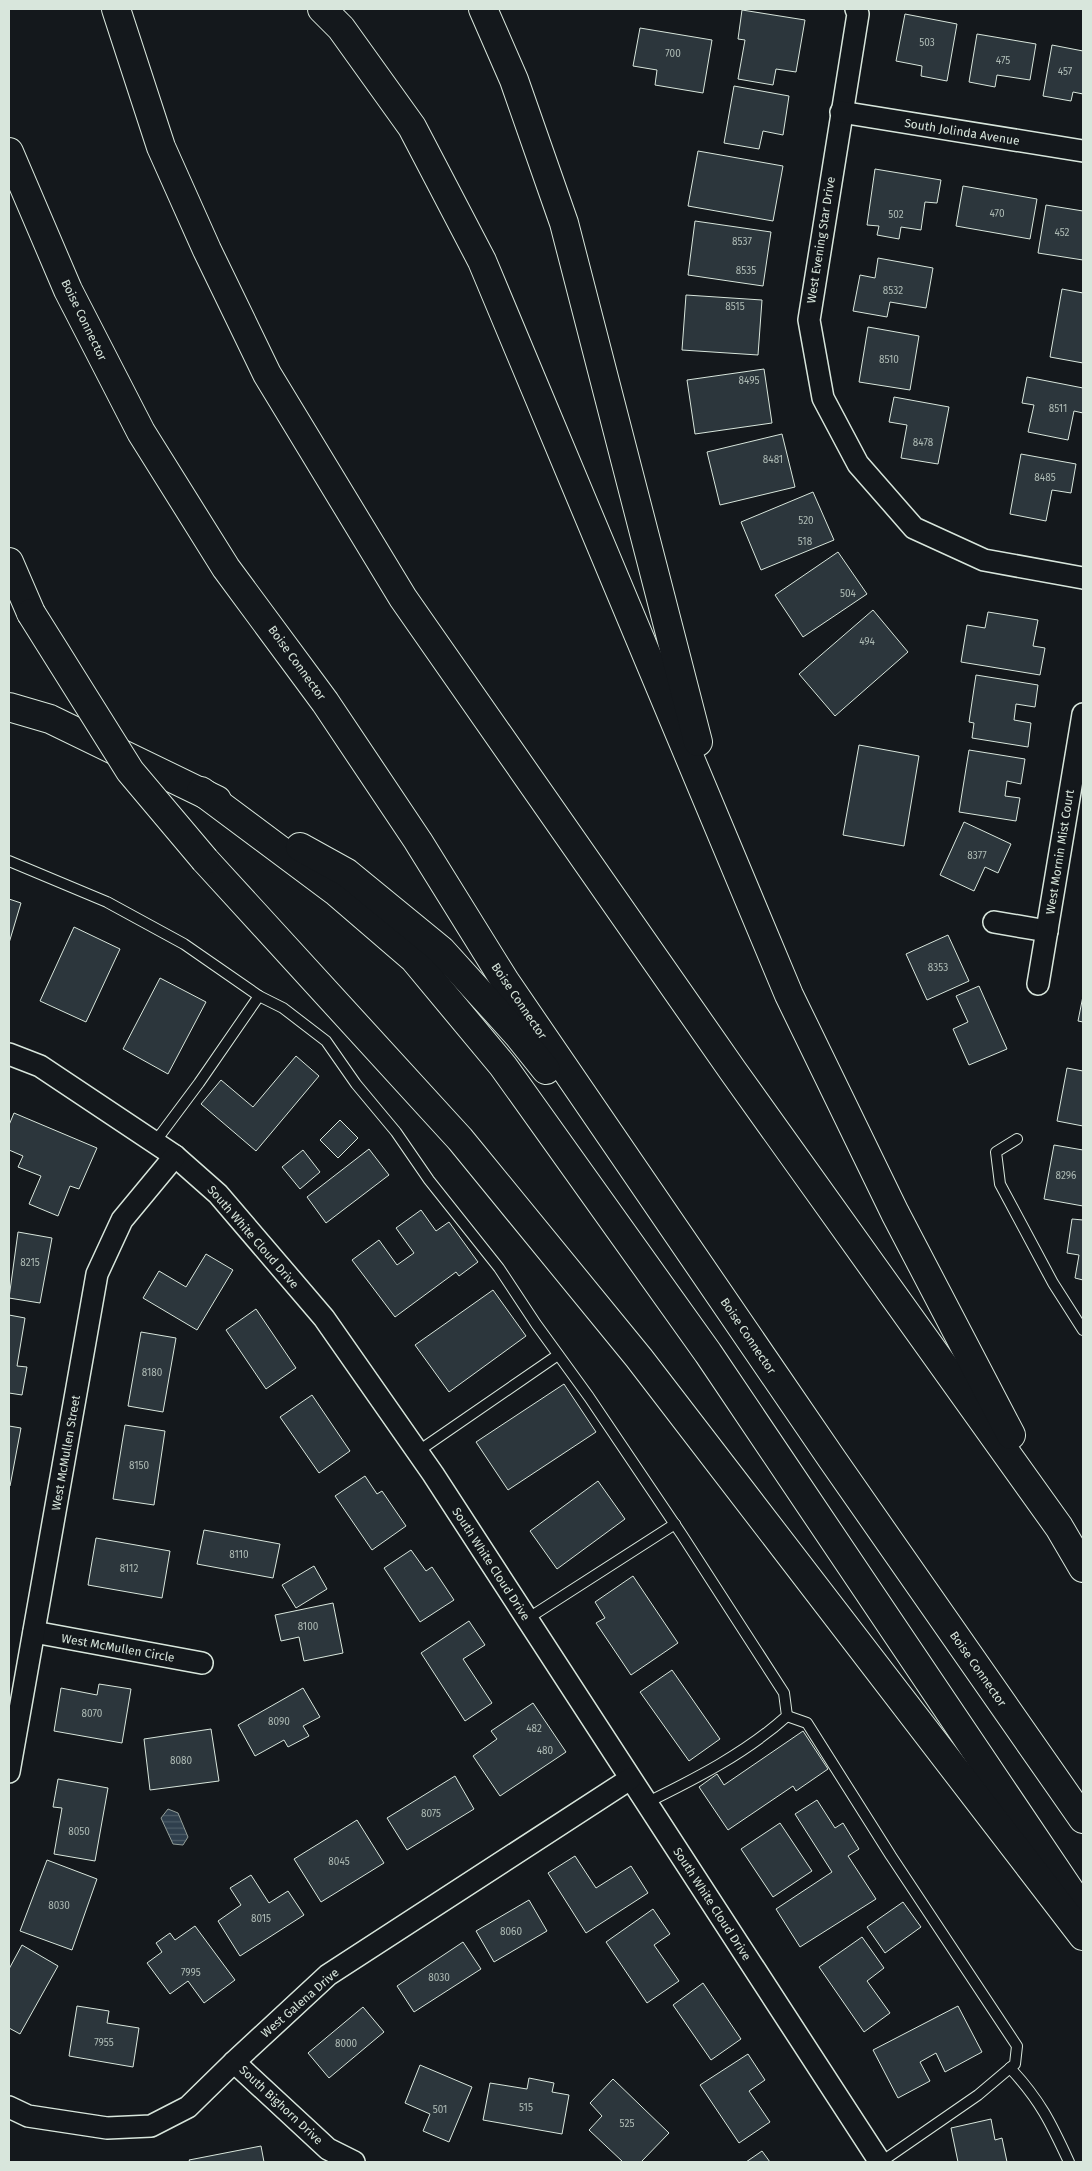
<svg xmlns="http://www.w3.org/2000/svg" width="1092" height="2171" font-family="'Fira Sans',sans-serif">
<defs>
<pattern id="water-rules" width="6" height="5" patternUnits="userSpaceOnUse" patternTransform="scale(1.25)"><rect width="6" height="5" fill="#2f3f4d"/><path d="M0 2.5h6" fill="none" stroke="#4c5b66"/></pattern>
</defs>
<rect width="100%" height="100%" fill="#14181c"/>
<!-- water -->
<path fill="url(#water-rules)" stroke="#939e99" d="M168 1809 178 1813 188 1837 183 1845 173 1844 161 1818Z"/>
<!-- building -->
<g fill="#2c363c" stroke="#d8e6dc">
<path d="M742 10 805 20 796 72 776 69 773 85 738 79 745 40 738 39Z"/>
<path d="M905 14 957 24 947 81 921 76 922 66 896 61Z"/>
<path d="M640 28 712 40 703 93 655 85 657 70 633 66Z"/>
<path d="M977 34 1036 44 1030 80 997 75 995 87 969 82Z"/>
<path d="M1052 45 1083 51V94L1073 92 1071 101 1043 96Z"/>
<path d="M734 86 789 96 783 135 763 131 759 149 724 143Z"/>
<path d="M698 151 783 166 773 221 688 206Z"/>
<path d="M875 169 941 180 937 203 925 202 921 230 901 227 899 239 877 235 879 226 867 225Z"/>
<path d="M963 186 1037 199 1030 239 956 226Z"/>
<path d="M1046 205 1083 211V260L1038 253Z"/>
<path d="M695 221 771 232 763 286 688 275Z"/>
<path d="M878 258 933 268 926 308 890 302 887 317 853 311 860 275 875 278Z"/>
<path d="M1062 289 1083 293V363L1050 357Z"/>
<path d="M686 295 762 300 758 355 682 350Z"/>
<path d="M868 327 919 336 910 390 859 382Z"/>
<path d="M764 369 772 423 695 434 687 380Z"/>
<path d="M1027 377 1083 388V413L1074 411 1068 440 1028 432 1034 405 1022 403Z"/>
<path d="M894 397 949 407 938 464 901 458 907 425 889 422Z"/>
<path d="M782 434 795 487 720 505 707 452Z"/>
<path d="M1021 454 1076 464 1071 493 1052 490 1046 521 1010 514Z"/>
<path d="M813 492 834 540 761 570 741 522Z"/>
<path d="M838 552 867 594 803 637 775 595Z"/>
<path d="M873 610 908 652 835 716 799 674Z"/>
<path d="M988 612 1038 620 1033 646 1045 648 1040 675 961 662 967 625 985 628Z"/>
<path d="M976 675 1038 685 1035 707 1016 704 1014 720 1031 723 1028 747 972 738 974 723 969 722Z"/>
<path d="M859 745 919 756 904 846 843 835Z"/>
<path d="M969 750 1025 759 1021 784 1007 781 1005 796 1020 798 1016 821 959 812Z"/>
<path d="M964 822 1011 844 998 873 985 867 974 891 940 875Z"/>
<path d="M9 899 21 903 9 943Z"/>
<path d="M74 927 120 949 86 1022 40 1001Z"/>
<path d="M948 935 969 981 927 1000 906 954Z"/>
<path d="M160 978 206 1002 168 1074 123 1049Z"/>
<path d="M979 986 1007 1049 969 1065 953 1029 968 1022 956 996Z"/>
<path d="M1083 996V1022L1078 1021Z"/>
<path d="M296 1056 319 1076 256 1151 201 1104 221 1080 253 1107Z"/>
<path d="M1067 1068 1083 1071V1126L1057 1121Z"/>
<path d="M14 1113 97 1148 79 1189 70 1186 58 1216 29 1204 41 1176 18 1167 23 1156 9 1150V1125Z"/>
<path d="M340 1120 358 1138 338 1158 320 1140Z"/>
<path d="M1054 1145 1083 1150V1206L1044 1199Z"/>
<path d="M369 1149 389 1175 326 1223 307 1197Z"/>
<path d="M303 1150 320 1172 300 1189 282 1167Z"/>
<path d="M421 1210 436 1231 449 1222 478 1262 459 1276 456 1272 395 1317 352 1260 379 1240 397 1265 414 1253 396 1228Z"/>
<path d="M1072 1219 1083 1220V1280L1075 1278 1079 1255 1067 1253Z"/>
<path d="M18 1232 52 1238 40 1303 9 1298Z"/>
<path d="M206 1254 233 1270 197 1330 143 1298 159 1271 186 1287Z"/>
<path d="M493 1290 526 1336 449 1392 415 1345Z"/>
<path d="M256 1309 296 1368 266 1389 226 1330Z"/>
<path d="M9 1315 25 1318 17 1366 27 1367 22 1395 9 1393Z"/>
<path d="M141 1332 176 1338 163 1412 128 1406Z"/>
<path d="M564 1384 596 1432 508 1490 476 1442Z"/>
<path d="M312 1395 350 1451 319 1473 280 1417Z"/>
<path d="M125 1425 165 1431 154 1505 113 1499Z"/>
<path d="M9 1426 21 1428 10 1486 9 1485Z"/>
<path d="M365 1476 377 1494 382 1491 406 1526 372 1550 335 1496Z"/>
<path d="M598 1481 625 1519 557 1569 530 1531Z"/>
<path d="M204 1530 280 1544 273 1578 197 1564Z"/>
<path d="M96 1538 170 1551 162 1598 88 1585Z"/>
<path d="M411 1550 426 1571 432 1567 454 1600 420 1622 384 1568Z"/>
<path d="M314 1566 327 1589 296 1608 282 1585Z"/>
<path d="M633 1576 678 1643 631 1675 596 1623 605 1618 595 1602Z"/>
<path d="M333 1603 343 1653 304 1661 299 1637 281 1641 275 1615Z"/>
<path d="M469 1621 485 1645 463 1659 492 1703 465 1721 421 1653Z"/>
<path d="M672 1670 720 1739 689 1761 640 1692Z"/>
<path d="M99 1684 131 1689 122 1743 54 1731 61 1688 97 1695Z"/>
<path d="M303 1688 320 1717 303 1726 309 1736 288 1747 284 1740 255 1756 238 1725Z"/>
<path d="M533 1703 566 1752 500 1796 473 1756 497 1739 491 1731Z"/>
<path d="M211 1729 219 1781 150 1790 144 1739Z"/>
<path d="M803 1731 828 1769 796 1791 793 1786 728 1830 699 1787 717 1774 724 1785Z"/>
<path d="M455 1776 474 1809 407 1850 387 1818Z"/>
<path d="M58 1779 108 1788 95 1861 54 1854 62 1808 53 1807Z"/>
<path d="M817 1800 835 1828 843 1823 859 1849 848 1856 876 1899 800 1947 776 1909 832 1872 795 1814Z"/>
<path d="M357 1820 384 1863 321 1902 294 1859Z"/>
<path d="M780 1823 812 1871 773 1897 741 1849Z"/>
<path d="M575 1856 596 1888 631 1866 648 1893 586 1933 548 1873Z"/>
<path d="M47 1860 97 1879 72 1950 20 1931Z"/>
<path d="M251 1875 269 1903 288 1891 304 1915 240 1956 218 1921 241 1905 230 1888Z"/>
<path d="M529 1900 547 1931 494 1962 476 1931Z"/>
<path d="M903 1902 921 1927 885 1953 867 1927Z"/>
<path d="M653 1909 670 1934 654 1945 679 1981 647 2003 606 1942Z"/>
<path d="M195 1926 235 1980 204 2003 188 1981 170 1994 147 1963 162 1952 156 1943 170 1933 175 1940Z"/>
<path d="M862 1937 884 1968 867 1981 890 2013 864 2032 819 1967Z"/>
<path d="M463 1942 481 1969 414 2012 397 1986Z"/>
<path d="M22 1945 58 1966 20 2034 9 2028V1969Z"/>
<path d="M703 1983 741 2039 711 2060 673 2005Z"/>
<path d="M77 2006 109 2011 107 2023 139 2028 133 2067 69 2056Z"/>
<path d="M958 2006 982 2052 945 2072 936 2053 920 2062 930 2081 898 2098 873 2050Z"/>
<path d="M363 2007 384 2032 329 2078 308 2053Z"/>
<path d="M748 2054 765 2080 749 2091 770 2122 739 2143 700 2085Z"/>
<path d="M420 2065 472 2087 449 2142 423 2131 430 2114 405 2103Z"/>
<path d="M529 2078 554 2083 552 2092 569 2095 562 2134 483 2120 490 2083 527 2089Z"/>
<path d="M613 2079 669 2133 641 2162H623L589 2130 602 2116 590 2103Z"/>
<path d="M991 2119 995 2140 1002 2138 1007 2162H958L951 2128Z"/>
<path d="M261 2146 264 2162H190L189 2160Z"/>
<path d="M762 2151 770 2162H746Z"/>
</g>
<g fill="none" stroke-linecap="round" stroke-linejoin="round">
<defs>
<g id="service">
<path d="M9 861 107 902 184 944 259 996 283 1008 326 1041 356 1084 396 1132 429 1180 499 1268 536 1324 589 1397 682 1535 784 1693 787 1716C746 1753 695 1779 646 1803"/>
<path d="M1017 1139 996 1152 1000 1184 1053 1283 1083 1330"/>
<path d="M155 1142 199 1083 259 996"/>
<path d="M417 1452 558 1355"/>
<path d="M527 1619 675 1524"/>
<path d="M787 1716 807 1723 891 1856 1017 2046 1015 2064 1010 2068 978 2095 881 2162"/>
<path d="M1010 2068C1040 2100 1051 2123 1069 2162"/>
</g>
<g id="minor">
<path d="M856 9 858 14 809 320 823 398 858 464 914 528 984 560 1083 578"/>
<path d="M841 112 1083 151"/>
<path d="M994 922 1047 931"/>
<path d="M1038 984 1083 714"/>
<path d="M9 1054 40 1066 175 1156 218 1194 324 1318 433 1474 880 2162"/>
<path d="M34 1632 202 1663"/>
<path d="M9 1772 97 1274 122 1220 175 1156"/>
<path d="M234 2062 328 2149 354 2162"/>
<path d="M9 2107 28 2116 107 2128 151 2126 188 2107 234 2062 328 1975 630 1779"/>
</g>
<g id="motorway">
<path d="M116 9 161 147 207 250 267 374 403 598 733 1071 1059 1527 1083 1568"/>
<path d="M322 9 341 28 412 127 482 261 789 995 895 1213 1011 1435"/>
<path d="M483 9 514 80 564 223 698 742"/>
<path d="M9 152 68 290 141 432 226 568 325 702 418 841 505 981 832 1459 1083 1819"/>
<path d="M9 562 31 613"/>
<path d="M9 707 50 719 217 800"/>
<path d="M201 791 335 891 414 959 503 1066 708 1353 1083 1910"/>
<path d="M300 847 347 873 441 950 518 1035 546 1070"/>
<path d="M205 860 460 1139 639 1358 1083 1936"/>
</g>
</defs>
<!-- service casing -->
<use href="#service" stroke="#d8e6dc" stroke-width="12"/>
<!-- minor casing -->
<use href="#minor" stroke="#d8e6dc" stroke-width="24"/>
<!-- motorway casing -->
<use href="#motorway" stroke="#d8e6dc" stroke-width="30"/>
<!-- service -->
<use href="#service" stroke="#14181c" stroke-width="10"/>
<!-- minor -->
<use href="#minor" stroke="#14181c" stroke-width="21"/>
<!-- motorway -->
<use href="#motorway" stroke="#14181c" stroke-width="28"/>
<defs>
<path id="motorway-bridge" d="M31 613 130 771 205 860"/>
</defs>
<!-- motorway-bridge casing -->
<use href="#motorway-bridge" stroke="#d8e6dc" stroke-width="30" stroke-linecap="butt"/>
<!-- motorway-bridge -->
<use href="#motorway-bridge" stroke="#14181c" stroke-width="28"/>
</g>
<g text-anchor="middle" stroke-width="4" stroke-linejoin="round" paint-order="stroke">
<!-- number labels -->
<g font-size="10" fill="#adbab4">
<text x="927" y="46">503</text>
<text x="673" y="57">700</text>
<text x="1003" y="64">475</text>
<text x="1065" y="75">457</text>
<text x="997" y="217">470</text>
<text x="896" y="218">502</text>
<text x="1062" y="236">452</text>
<text x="742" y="245">8537</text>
<text x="746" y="274">8535</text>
<text x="893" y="294">8532</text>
<text x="735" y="310">8515</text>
<text x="889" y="363">8510</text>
<text x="749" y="384">8495</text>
<text x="1058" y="412">8511</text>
<text x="923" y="446">8478</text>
<text x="773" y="463">8481</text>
<text x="1045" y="481">8485</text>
<text x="806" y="524">520</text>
<text x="805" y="545">518</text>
<text x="848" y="597">504</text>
<text x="867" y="645">494</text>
<text x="977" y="859">8377</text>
<text x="938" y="971">8353</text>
<text x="1066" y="1179">8296</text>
<text x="30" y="1266">8215</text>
<text x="152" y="1376">8180</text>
<text x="139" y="1469">8150</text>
<text x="239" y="1558">8110</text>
<text x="129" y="1572">8112</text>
<text x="308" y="1630">8100</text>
<text x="92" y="1717">8070</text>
<text x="279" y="1725">8090</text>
<text x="534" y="1732">482</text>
<text x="545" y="1754">480</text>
<text x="181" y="1764">8080</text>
<text x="431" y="1817">8075</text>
<text x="79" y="1835">8050</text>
<text x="339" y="1865">8045</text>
<text x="59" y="1909">8030</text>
<text x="261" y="1922">8015</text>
<text x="511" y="1935">8060</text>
<text x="191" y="1976">7995</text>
<text x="439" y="1981">8030</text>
<text x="104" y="2046">7955</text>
<text x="346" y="2047">8000</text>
<text x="526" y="2111">515</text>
<text x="440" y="2113">501</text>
<text x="627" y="2127">525</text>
</g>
<!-- street labels -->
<g font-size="12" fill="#d8e6dc" stroke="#14181c">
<text transform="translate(962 132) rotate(9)" y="4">South Jolinda Avenue</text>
<text transform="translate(821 240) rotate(-81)" y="4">West Evening Star Drive</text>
<text transform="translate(84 320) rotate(64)" y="4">Boise Connector</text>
<text transform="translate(297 663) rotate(54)" y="4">Boise Connector</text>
<text transform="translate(1060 852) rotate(-81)" y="4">West Mornin Mist Court</text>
<text transform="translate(519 1001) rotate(56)" y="4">Boise Connector</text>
<text transform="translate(253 1237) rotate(49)" y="4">South White Cloud Drive</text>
<text transform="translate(748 1336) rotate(56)" y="4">Boise Connector</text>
<text transform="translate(66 1453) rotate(-80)" y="4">West McMullen Street</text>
<text transform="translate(491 1564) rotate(57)" y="4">South White Cloud Drive</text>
<text transform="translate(118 1648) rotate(10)" y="4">West McMullen Circle</text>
<text transform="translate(978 1669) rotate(55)" y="4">Boise Connector</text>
<text transform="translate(712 1904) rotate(57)" y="4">South White Cloud Drive</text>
<text transform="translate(300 2003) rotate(-41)" y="4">West Galena Drive</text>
<text transform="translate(281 2105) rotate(43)" y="4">South Bighorn Drive</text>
</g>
</g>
<!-- border -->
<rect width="1092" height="2171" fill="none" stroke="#d8e6dc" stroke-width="20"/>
</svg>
